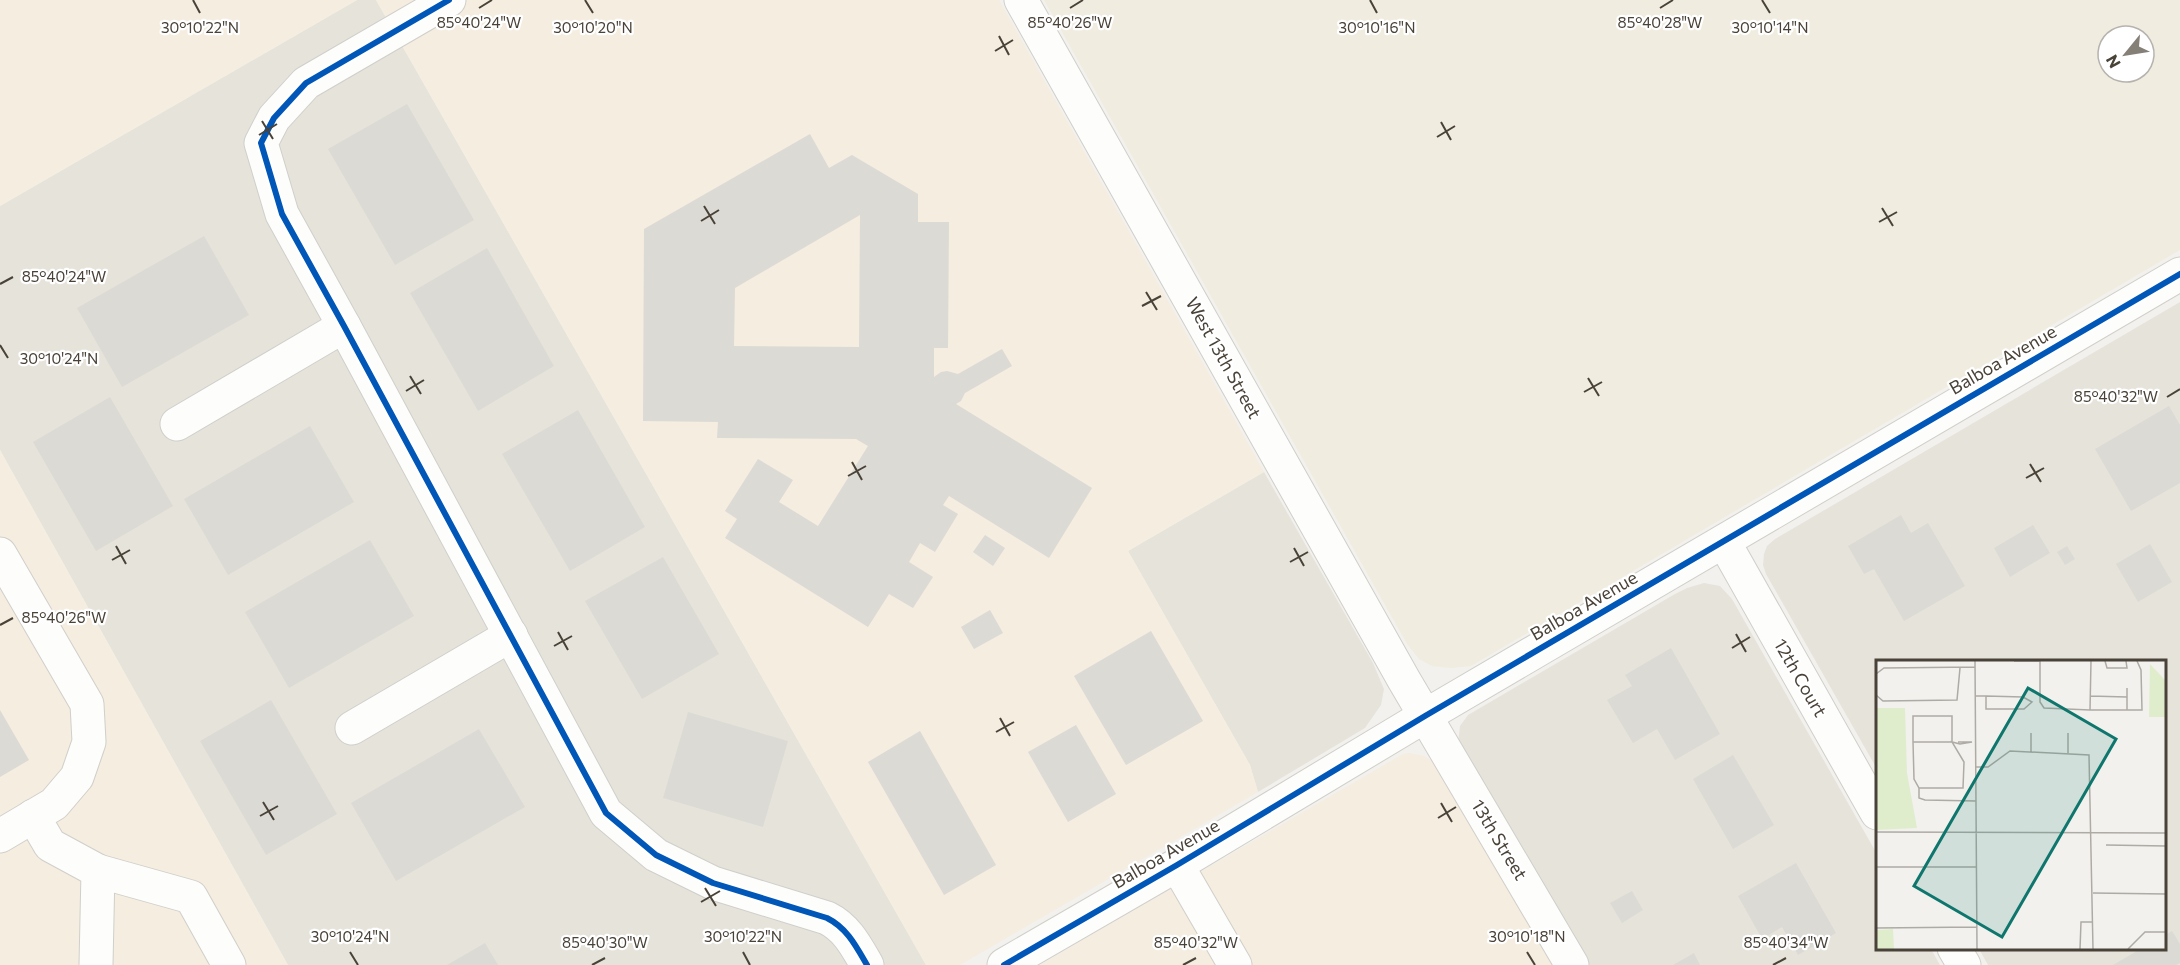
<svg xmlns="http://www.w3.org/2000/svg" width="2180" height="965" font-family="Commissioner,sans-serif">
<rect width="100%" height="100%" fill="#f2f1ed"/>
<!-- residential -->
<g fill="#e6e3da">
<path d="M357 0H376L926 965H288L0 450V206Z"/>
<path d="M2180 302V965H1988L1979 949 2164 948V662H1877V769L1766 574 1763 565 1764 554 1767 546 1775 539Z"/>
<path d="M1264 472 1373 663 1384 689 1381 705 1365 728 1258 792 1250 765 1128 551Z"/>
<path d="M1704 583 1720 586 1732 599 1877 854V948L1931 949 1940 965H1584L1458 743 1460 726 1468 715 1675 594 1687 588Z"/>
</g>
<!-- commercial -->
<g fill="#f4ede0">
<path d="M0 0H357L0 206Z"/>
<path d="M376 0H999L1264 472 1128 551 1250 765 1258 792 960 965H926Z"/>
<path d="M0 450 286 962 288 965H0Z"/>
<path d="M1409 753 1424 756 1439 765 1564 965H1040L1403 754Z"/>
</g>
<!-- education -->
<path fill="#f0ecdf" fill-rule="evenodd" d="M1044 0H2180V250L1471 666 1451 668 1432 666 1419 659 1407 644ZM2108 36H2144V72H2108Z"/>
<!-- building -->
<g fill="#dcdad5" fill-rule="evenodd">
<path d="M407 104 474 220 395 265 328 149Z"/>
<path d="M810 134 829 168 852 155 918 194V222H949L948 348H934V377L941 372 947 371 958 374 1002 349 1012 366 965 393 961 401 956 404 1092 488 1049 558 949 496 943 505 958 514 935 552 920 543 909 562 933 577 913 608 889 594 868 627 725 538 737 519 725 511 758 459 793 480 779 502 818 526 868 446 856 439 717 438 718 422 643 421 644 229ZM860 215 859 347 734 346 735 288Z"/>
<path d="M204 236 249 315 122 387 77 308Z"/>
<path d="M487 248 554 366 478 411 410 293Z"/>
<path d="M110 397 173 506 96 551 33 442Z"/>
<path d="M2169 406 2180 425V483L2131 511 2095 449Z"/>
<path d="M578 410 645 527 570 571 502 454Z"/>
<path d="M310 426 354 502 228 575 184 499Z"/>
<path d="M1901 515 1911 533 1928 523 1965 586 1904 621 1874 569 1864 574 1848 546Z"/>
<path d="M2033 525 2050 553 2010 577 1994 548Z"/>
<path d="M985 535 1005 548 993 566 973 552Z"/>
<path d="M370 540 414 616 289 688 245 612Z"/>
<path d="M2150 544 2172 582 2138 602 2116 564Z"/>
<path d="M2067 546 2075 559 2065 565 2057 552Z"/>
<path d="M663 557 719 654 642 699 585 601Z"/>
<path d="M990 610 1003 633 974 649 961 627Z"/>
<path d="M1151 631 1203 721 1126 765 1074 676Z"/>
<path d="M1671 648 1720 734 1675 760 1657 729 1633 743 1607 700 1632 686 1625 675Z"/>
<path d="M271 700 337 814 266 855 200 741Z"/>
<path d="M0 710 29 760 0 777Z"/>
<path d="M688 712 788 741 763 827 663 798Z"/>
<path d="M1076 725 1116 794 1068 822 1028 752Z"/>
<path d="M479 729 525 807 396 881 351 803Z"/>
<path d="M920 731 996 865 944 895 868 762Z"/>
<path d="M1733 755 1774 825 1733 849 1693 779Z"/>
<path d="M1796 863 1836 933 1798 955 1782 927 1762 939 1738 896Z"/>
<path d="M1632 891 1643 910 1622 923 1610 903Z"/>
<path d="M2172 931 2180 944V963L2176 965H2113L2142 948H2164V936Z"/>
<path d="M485 943 498 965H447Z"/>
<path d="M1694 953 1700 965H1673Z"/>
</g>
<g fill="none" stroke-linecap="round" stroke-linejoin="round">
<defs>
<g id="minor">
<path d="M449 0 306 83 274 118 261 143 282 214 344 326 606 813 656 855 713 883 827 918C847 928 856 946 867 965"/>
<path d="M1021 0 1404 680 1572 965"/>
<path d="M177 424 344 326"/>
<path d="M1724 542 1877 813"/>
<path d="M0 554 87 704 89 742 77 777 54 804 0 836"/>
<path d="M352 728 511 635"/>
<path d="M33 816 50 845 98 871"/>
<path d="M1177 865 1235 965"/>
<path d="M1954 948 1964 965"/>
<path d="M96 965 98 871 191 897 229 965"/>
<path d="M1004 965 1177 865 1425 716 2180 274"/>
</g>
</defs>
<!-- minor casing -->
<use href="#minor" stroke="#d0cfca" stroke-width="35"/>
<!-- minor -->
<use href="#minor" stroke="#fdfdfc" stroke-width="33"/>
<defs>
<g id="cycleway">
<path d="M449 0 306 83 274 118 261 143 282 214 344 326 606 813 656 855 713 883 827 918C847 928 856 946 867 965"/>
<path d="M1004 965 1177 865 1425 716 2180 274"/>
</g>
</defs>
<!-- cycleway casing -->
<use href="#cycleway" stroke="#fff" stroke-width="10"/>
<!-- cycleway -->
<use href="#cycleway" stroke="#0057b8" stroke-width="6"/>
</g>
<!-- ticks -->
<path fill="none" stroke="#494238" stroke-width="2" d="M193 0 200 13M585 0 593 13M1370 0 1377 13M1762 0 1770 13M479 8 492 0M1070 8 1083 0M1660 8 1673 0M999 36 1009 55M995 51 1013 40M262 121 273 139M1441 122 1451 140M259 135 277 124M1437 137 1455 126M704 206 715 224M1882 208 1893 226M701 221 719 210M1879 222 1897 212M0 284 13 277M1146 292 1157 310M1142 306 1161 296M0 345 8 358M410 376 421 394M1588 378 1599 396M406 391 424 380M1584 392 1602 382M2167 397 2180 389M852 462 862 480M2030 464 2041 482M848 476 866 466M2026 478 2044 468M116 546 126 564M1294 548 1304 566M112 560 130 550M1290 562 1308 552M0 625 13 618M558 632 568 650M1736 634 1746 652M554 646 572 636M1732 648 1750 637M1000 718 1010 736M996 732 1014 722M263 802 274 820M1441 803 1452 822M260 816 278 806M1438 818 1456 807M705 888 716 906M701 902 720 891M350 952 358 965M743 952 750 965M1527 952 1535 965M592 965 605 958M1183 965 1196 958M1773 965 1786 958"/>
<g text-anchor="middle" stroke-width="4.5" stroke-linejoin="round" paint-order="stroke">
<!-- street labels -->
<g font-size="18" fill="#494238" stroke="#fff">
<text transform="translate(1223 358) rotate(61)" y="6">West 13th Street</text>
<text transform="translate(2003 360) rotate(-30)" y="6">Balboa Avenue</text>
<text transform="translate(1584 606) rotate(-30)" y="6">Balboa Avenue</text>
<text transform="translate(1800 678) rotate(60)" y="6">12th Court</text>
<text transform="translate(1499 840) rotate(59)" y="6">13th Street</text>
<text transform="translate(1166 854) rotate(-30)" y="6">Balboa Avenue</text>
</g>
</g>
<!-- overview -->
<g transform="translate(1876 660)">
<rect width="290" height="290" fill="#f2f1ed"/>
<path d="M274 4 289 20V57H273ZM0 48H29L31 113 41 168 0 170ZM17 269 18 289H0V270Z" fill="#dfedcd"/>
<path fill="none" stroke="#aeaba5" stroke-width="1.5" d="M99 1 101 289M138 1H164M164 1V42L168 48 214 50M215 1 214 50H266L265 10 261 1M229 1 231 8H251L250 1M0 14 8 8 99 7M0 35 7 41 81 40 84 8M99 36H110L147 37 156 42 148 49H110V36M214 36 251 37M251 50V28M37 56H76V82H37ZM155 73V92M192 73V93M37 82 38 119 43 128H87L88 102 76 82 84 84 96 82H82M100 107H112L134 91 213 95 217 289M43 128V138L49 140 100 141M0 172 290 173M230 185 290 186M0 207H100M217 233 290 234M0 268 101 267M204 289 205 262H217M252 289 269 272H290"/>
<path fill="#0f766e" fill-opacity="0.15" stroke="#0f766e" stroke-width="3" d="M152 28 240 79 126 277 38 226Z"/>
<rect width="290" height="290" fill="none" stroke="#494238" stroke-width="3"/>
</g>
<g font-size="15" text-anchor="middle" fill="#494238" stroke="#fff" stroke-width="4.5" stroke-linejoin="round" paint-order="stroke">
<text x="479" y="28">85°40'24"W</text>
<text x="1070" y="28">85°40'26"W</text>
<text x="1660" y="28">85°40'28"W</text>
<text x="200" y="33">30°10'22"N</text>
<text x="593" y="33">30°10'20"N</text>
<text x="1377" y="33">30°10'16"N</text>
<text x="1770" y="33">30°10'14"N</text>
<text x="64" y="282">85°40'24"W</text>
<text x="59" y="364">30°10'24"N</text>
<text x="2116" y="402">85°40'32"W</text>
<text x="64" y="623">85°40'26"W</text>
<text x="350" y="942">30°10'24"N</text>
<text x="743" y="942">30°10'22"N</text>
<text x="1527" y="942">30°10'18"N</text>
<text x="605" y="948">85°40'30"W</text>
<text x="1196" y="948">85°40'32"W</text>
<text x="1786" y="948">85°40'34"W</text>
</g>
<!-- north arrow -->
<g transform="translate(2126 54) rotate(240)"><circle r="28" fill="#ffffff" stroke="#b6b3af" stroke-width="1.5"/>
<path d="M0-4.5L10 22L0 15L-10 22Z" fill="#847f77"/>
<text y="-9" font-size="16" font-weight="bold" text-anchor="middle" fill="#494238">N</text>
</g>
</svg>
